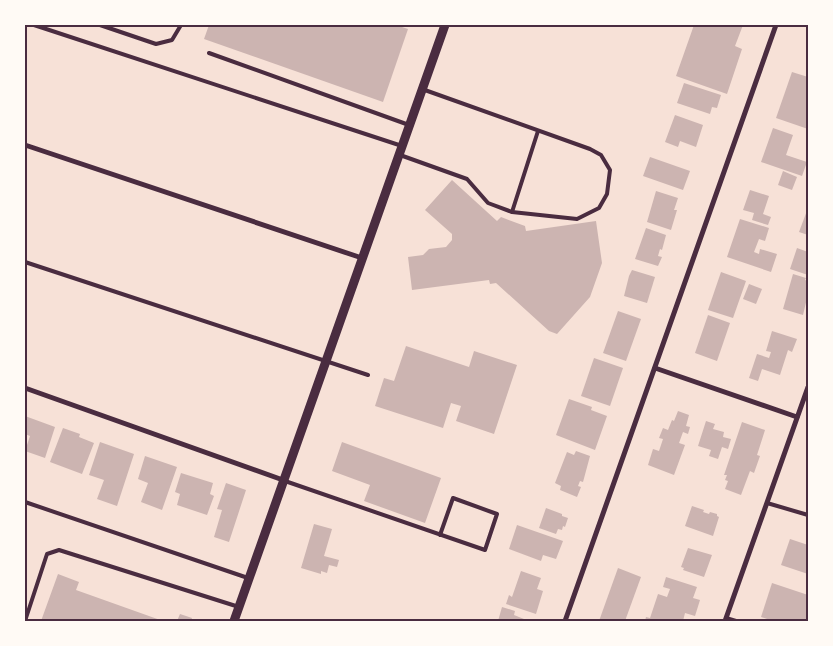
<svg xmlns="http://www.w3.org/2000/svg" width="833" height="646" font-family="Georgia,serif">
<rect width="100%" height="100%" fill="#f7e1d7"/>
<!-- building -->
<g fill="#ccb4b1">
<path d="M209 25H396L408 29 383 102 204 39Z"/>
<path d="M694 25H743L735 46 742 49 727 94 676 76Z"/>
<path d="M792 72 808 77V129L776 118Z"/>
<path d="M684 83 721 95 717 108 712 107 710 114 677 103Z"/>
<path d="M675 115 703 125 696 147 680 141 678 147 665 142Z"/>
<path d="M773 128 793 135 786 155 807 162 802 176 761 162Z"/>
<path d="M650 157 690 171 683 190 643 176Z"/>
<path d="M783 171 797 177 792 190 778 185Z"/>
<path d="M452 180 497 221 501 217 525 226 526 231 596 221 602 263 590 297 557 334 549 331 496 283 490 284 489 280 412 290 408 257 423 255 429 249 446 247 452 240V234L425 210Z"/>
<path d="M750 190 769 196 763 214 771 217 768 225 752 220 754 213 743 210Z"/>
<path d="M656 191 678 198 674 210H677L671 230 647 222Z"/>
<path d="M808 208V235L799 232Z"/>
<path d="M740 219 769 228 765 241 759 239 754 252 759 254 760 249 777 254 771 272 727 257Z"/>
<path d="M646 228 666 235 662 250 660 249 658 256 662 257 658 266 635 259Z"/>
<path d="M797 248 808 252V275L790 269Z"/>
<path d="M632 270 655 277 647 303 624 296 629 276Z"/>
<path d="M721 272 746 281 733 318 708 310Z"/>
<path d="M793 274 806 278 805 280 808 281V294L803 315 783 309Z"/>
<path d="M749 284 762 289 756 304 743 299Z"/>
<path d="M618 311 641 319 626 361 603 353Z"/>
<path d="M708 315 730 323 717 361 695 353Z"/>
<path d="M772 331 797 339 792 352 788 350 780 375 762 369 758 381 749 378 757 354 769 358 771 352 766 351Z"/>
<path d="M406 346 469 367 474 351 517 365 494 434 456 421 461 406 451 403 443 428 375 406 384 378 394 381Z"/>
<path d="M594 358 623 368 610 406 581 396Z"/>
<path d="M569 399 592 407 591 410 607 416 595 450 556 435Z"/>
<path d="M678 411 689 415 686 426 690 427 688 434 683 432 679 443 685 445 674 475 648 465 653 449 659 451 663 439 659 438 663 428 668 430 672 420 674 421Z"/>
<path d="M25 416 55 427 45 458 25 451 30 436 25 434Z"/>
<path d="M706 421 715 424 713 429 724 432 723 437 731 439 728 449 722 447 718 459 709 456 711 450 698 446Z"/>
<path d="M742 422 765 430 757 455 760 456 754 473 750 471 741 495 725 489 728 481 725 480 727 475H724Z"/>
<path d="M63 428 80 434 79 437 94 443 82 474 50 462Z"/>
<path d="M100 442 134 454 117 506 97 499 104 480 89 475Z"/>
<path d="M342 442 441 478 425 523 364 501 370 485 332 471Z"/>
<path d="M576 451 590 456 583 482 580 481 578 486 581 487 577 497 560 490 561 486 555 483 567 452 574 455Z"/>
<path d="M145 456 177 467 162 510 141 502 148 483 138 479Z"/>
<path d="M181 473 213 483 210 494 214 496 207 515 177 505 180 494 175 492Z"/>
<path d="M226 483 246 490 229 542 214 537 222 510 217 509Z"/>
<path d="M692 506 704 510 703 512 709 514 710 512 717 514V516L719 517 713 536 685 526Z"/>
<path d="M546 508 562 514V516L568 518 565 527 563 526 562 530 558 529 556 534 539 528Z"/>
<path d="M314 524 332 529 324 556 339 560 337 567 329 565 327 573 321 571V574L301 568Z"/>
<path d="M517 525 563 541 556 559 543 555 541 561 509 549Z"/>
<path d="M790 539 808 545V574L781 565Z"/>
<path d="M688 548 712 555 704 577 683 570 684 568 681 567Z"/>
<path d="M618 568 641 577 625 621H599Z"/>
<path d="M521 571 541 578 537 589 543 591 536 614 506 604 509 595 512 597Z"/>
<path d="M58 574 79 582 76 590 163 621H41Z"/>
<path d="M666 577 697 587 693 598 700 600 695 616 685 613 683 621H645L646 617 650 618 658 594 667 597 670 589 663 587Z"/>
<path d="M772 583 808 595V621H773L761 617Z"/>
<path d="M502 607 515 611 514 615 529 621H498Z"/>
<path d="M180 614 192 618 191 621H177Z"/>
</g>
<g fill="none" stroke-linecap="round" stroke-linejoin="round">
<!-- service -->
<g stroke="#4a2c40" stroke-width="4">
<path d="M34 25 402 146"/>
<path d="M100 25 156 44 172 40 181 25"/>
<path d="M209 53 409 125"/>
<path d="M400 155 467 179 488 203 512 212 577 219 599 208 607 194 610 170 601 155 590 149 422 89"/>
<path d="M512 212 538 131"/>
<path d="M25 262 368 375"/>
<path d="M285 481 485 550 497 514 453 498 440 535"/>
<path d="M25 502 248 578"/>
<path d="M767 503 808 515"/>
<path d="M726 618 736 621"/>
<path d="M25 621 47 554 59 550 239 607"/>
</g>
<!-- minor -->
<g stroke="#4a2c40" stroke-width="5">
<path d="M25 145 362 258"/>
<path d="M655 368 797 417"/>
<path d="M25 388 283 480"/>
<path d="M565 621 776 25"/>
<path d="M725 621 808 387"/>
</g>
<!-- tertiary -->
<path stroke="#4a2c40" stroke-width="9" d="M234 621 445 25"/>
</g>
<!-- border -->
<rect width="833" height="646" fill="none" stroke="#fffaf5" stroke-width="52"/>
<rect x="26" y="26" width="781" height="594" fill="none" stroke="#4a2c40" stroke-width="2"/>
</svg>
